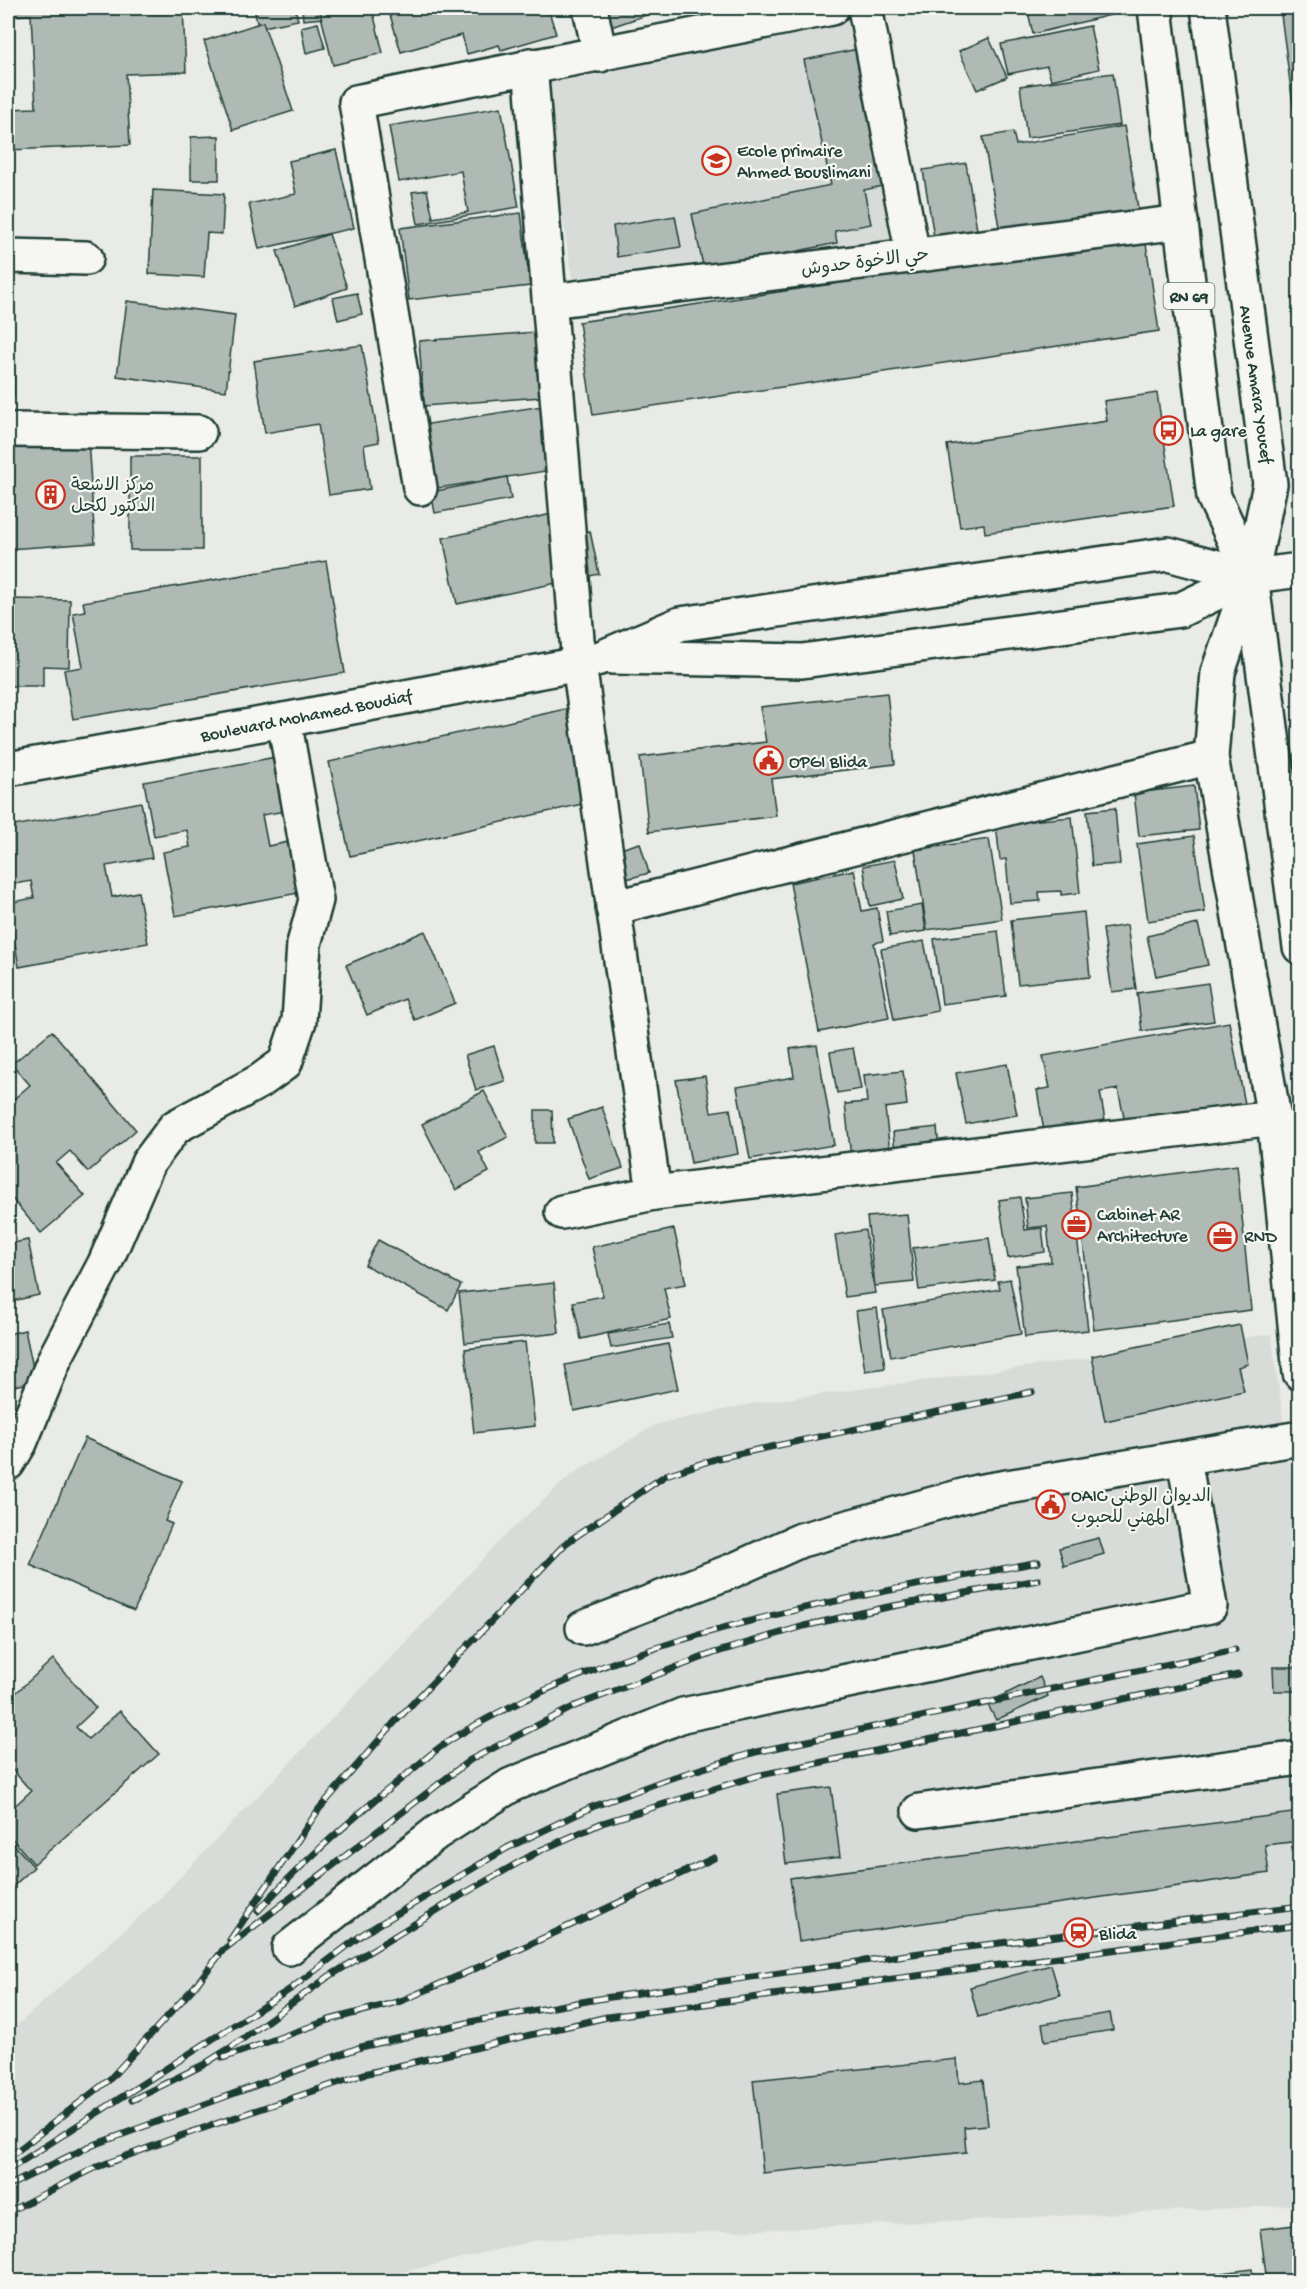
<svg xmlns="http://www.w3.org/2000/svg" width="1307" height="2289" font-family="'Gochi Hand','Playpen Sans Arabic',sans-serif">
<rect width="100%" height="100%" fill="#e9ebe7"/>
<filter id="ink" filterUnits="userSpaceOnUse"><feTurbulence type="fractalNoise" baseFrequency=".0167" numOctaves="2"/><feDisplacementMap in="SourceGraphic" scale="12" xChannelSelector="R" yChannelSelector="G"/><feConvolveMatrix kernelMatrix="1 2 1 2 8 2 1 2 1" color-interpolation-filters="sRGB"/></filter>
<g filter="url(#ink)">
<!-- built -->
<g fill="#d8dcd8">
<path d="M852 16 895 246 572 278 541 73Z"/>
<path d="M1271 1334 1300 1535 1299 2205 538 2240 365 2281H8V2033L158 1900 419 1628 499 1541 572 1474 657 1424 755 1403Z"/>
</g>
<!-- building -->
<g fill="#b0bab5" stroke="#1f3d34" stroke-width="1.5">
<path d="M8 8H183L186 72 126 74 130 145 8 150V109L36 108 31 15 8 16Z"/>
<path d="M254 8H295L298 20 258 28Z"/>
<path d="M302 8H321L323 18 303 20Z"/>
<path d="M319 8H372L383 53 333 65Z"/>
<path d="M388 8H548L556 34 501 50 499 45 467 54 462 35 401 52Z"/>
<path d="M595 8H667L602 30Z"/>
<path d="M1027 8H1122L1123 12 1033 34Z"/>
<path d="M1280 8H1300V12L1281 15Z"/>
<path d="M1300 12V157L1281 15Z"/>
<path d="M263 22 293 111 233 130 204 41Z"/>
<path d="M318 23 325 48 306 53 301 27Z"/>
<path d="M1090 26 1099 69 1051 80 1047 66 1008 74 1001 44Z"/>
<path d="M989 38 1007 77 977 90 959 51Z"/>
<path d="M863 48 892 184 864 190 871 224 835 231 837 243 704 270 692 214 831 185 804 60Z"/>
<path d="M1113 73 1120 125 1027 138 1020 86Z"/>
<path d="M501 107 519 207 418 224 412 192 427 190 433 218 468 212 461 171 399 182 389 126Z"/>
<path d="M1124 126 1139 214 1001 238 983 137 1013 132 1016 145Z"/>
<path d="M219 136V180H191V137Z"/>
<path d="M336 150 354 228 259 249 249 204 296 194 289 161Z"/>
<path d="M966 163 978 236 935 243 923 170Z"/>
<path d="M153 190 224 194 222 234 207 233 204 277 149 274Z"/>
<path d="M521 213 530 286 409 300 400 228Z"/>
<path d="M675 216 681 247 617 257 613 226Z"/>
<path d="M329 234 347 288 295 306 277 251Z"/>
<path d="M1145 237 1159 331 593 415 579 322Z"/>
<path d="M357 293 362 314 338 320 333 298Z"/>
<path d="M127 301 235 315 226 391 117 376Z"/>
<path d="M536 332 541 397 424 406 419 341Z"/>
<path d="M362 345 379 442 364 445 370 489 329 495 318 424 265 433 254 361Z"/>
<rect x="8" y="370" width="6" height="27"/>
<path d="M1157 393 1174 506 985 533 984 524 960 527 947 445 1107 421 1104 401Z"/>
<path d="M542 406 552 470 432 489 422 425Z"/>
<path d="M88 440 95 543 8 549V445Z"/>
<rect x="130" y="456" width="72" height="94"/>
<path d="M507 477 511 499 435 513 431 492Z"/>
<path d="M570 510 575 534 590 531 599 574 457 604 443 538Z"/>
<path d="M326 561 345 673 73 719 64 670 83 667 73 613 85 611 83 602Z"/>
<path d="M8 599 70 600 69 667 43 666V686H8Z"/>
<path d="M887 693 895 764 771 779 776 816 649 832 640 757 766 742 760 707Z"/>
<path d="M566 709 587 803 350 856 329 762Z"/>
<path d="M281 756 291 810 262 815 268 846 294 841 304 892 175 916 163 852 190 847 187 830 154 836 144 782Z"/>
<path d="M1194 786 1199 830 1139 836 1134 793Z"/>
<path d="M141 802 152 858 106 866 112 897 138 892 148 943 19 967 8 903 34 898 31 881 8 885V827Z"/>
<path d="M1115 808 1120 864 1092 866 1087 811Z"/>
<path d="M1072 817 1080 893 1061 895V891L1039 892 1040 901 1010 903 1006 859 1000 860 996 824Z"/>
<path d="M1194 836 1205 912 1148 921 1137 844Z"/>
<path d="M989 839 1002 919 927 930 915 850Z"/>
<path d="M640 843 649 873 623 880 614 851Z"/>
<path d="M895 860 903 899 870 906 863 866Z"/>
<path d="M854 870 862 911 877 908 883 941 874 943 889 1018 819 1032 790 883Z"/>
<path d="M922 905 926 931 890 936 886 911Z"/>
<path d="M1084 912 1090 977 1018 984 1011 920Z"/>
<path d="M1198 924 1208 965 1156 976 1147 936Z"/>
<path d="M1127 925 1136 989 1112 992 1103 929Z"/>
<path d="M425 931 455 1003 415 1020 405 999 367 1015 346 965Z"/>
<path d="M998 931 1006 996 942 1004 934 939Z"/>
<path d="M924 941 938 1011 894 1020 881 949Z"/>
<path d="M1208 983 1214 1021 1142 1031 1137 993Z"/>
<path d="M1229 1022 1245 1104 1126 1127 1118 1089 1100 1092 1106 1126 1045 1137 1037 1090 1050 1088 1043 1056Z"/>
<path d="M52 1031 136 1130 88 1172 70 1151 56 1163 85 1196 41 1233 8 1194V1104L30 1085 12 1064Z"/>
<path d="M817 1045 834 1145 750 1159 737 1087 794 1077 790 1049Z"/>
<path d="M494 1046 505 1081 476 1090 465 1055Z"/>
<path d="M853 1048 861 1089 837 1093 830 1052Z"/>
<path d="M1007 1064 1017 1115 966 1124 956 1073Z"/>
<path d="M903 1071 907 1105 885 1108 890 1153 851 1157 845 1104 867 1102 864 1075Z"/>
<path d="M705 1076 711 1112 730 1109 738 1154 691 1163 676 1080Z"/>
<path d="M484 1091 508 1137 479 1152 489 1172 456 1190 422 1124Z"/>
<path d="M602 1107 623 1168 589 1179 568 1119Z"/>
<path d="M535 1110H552L553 1143H535Z"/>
<path d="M937 1127 939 1148 895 1152 893 1132Z"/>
<path d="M1237 1165 1251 1310 1094 1330 1076 1187Z"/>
<path d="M1072 1193 1088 1330 1025 1337 1016 1266 1051 1262 1047 1226 1028 1228 1025 1198Z"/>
<path d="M1020 1197 1025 1230 1042 1228 1045 1252 1008 1258 999 1200Z"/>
<path d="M907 1214 914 1282 875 1286 867 1217Z"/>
<path d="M674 1229 686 1284 664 1288 671 1319 581 1339 573 1302 603 1296 592 1247Z"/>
<path d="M865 1230 875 1293 845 1297 835 1235Z"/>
<path d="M989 1238 995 1280 919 1290 913 1248Z"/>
<path d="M28 1240 39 1295 8 1302V1244Z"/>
<path d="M378 1240 461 1285 448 1310 365 1265Z"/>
<path d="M1010 1279 1021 1334 891 1357 883 1310 1000 1289 998 1281Z"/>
<path d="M554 1283 559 1333 465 1343 459 1293Z"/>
<path d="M877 1308 885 1368 865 1371 856 1311Z"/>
<path d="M669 1324 672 1338 611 1348 608 1334Z"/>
<path d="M1240 1325 1248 1364 1238 1367 1244 1391 1105 1421 1092 1356Z"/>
<path d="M25 1330 36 1382 8 1387V1334Z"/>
<path d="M525 1342 535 1426 474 1433 465 1349Z"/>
<path d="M668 1344 678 1389 574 1411 565 1365Z"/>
<path d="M85 1438 182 1481 165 1521 172 1524 134 1611 30 1565Z"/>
<path d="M1099 1538 1104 1554 1064 1566 1059 1548Z"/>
<path d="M53 1659 96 1708 76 1727 88 1739 120 1711 159 1754 34 1864 8 1834V1812L31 1791 10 1767 8 1770V1700Z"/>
<path d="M1273 1667H1300V1691H1274Z"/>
<path d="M1040 1677 1048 1696 996 1720 987 1703Z"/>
<path d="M831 1787 840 1857 786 1864 777 1794Z"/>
<path d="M1300 1812V1841L1265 1845 1269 1873 799 1941 790 1878Z"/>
<path d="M8 1838 34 1867 8 1891Z"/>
<path d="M1051 1965 1060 1995 978 2017 970 1987Z"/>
<path d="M1110 2013 1113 2030 1045 2041 1042 2024Z"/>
<path d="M957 2059 959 2083 983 2080 988 2125 964 2127 966 2152 763 2173 753 2080Z"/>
<path d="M1300 2212V2282H1267L1260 2229 1294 2225 1292 2213Z"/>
<path d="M1252 2269 1254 2282H1200L1199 2276Z"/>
</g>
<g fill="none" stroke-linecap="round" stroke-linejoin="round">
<defs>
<g id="minor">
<path d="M590 8 600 55"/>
<path d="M865 8 913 255"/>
<path d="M530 65 579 664 654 1193"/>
<path d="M8 256 86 258"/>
<path d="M550 301 1181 222"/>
<path d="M8 430 199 432"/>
<path d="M420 488 356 102C515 69 674 40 832 8"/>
<path d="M1300 570 1251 576 1218 672 1211 757 1274 1118 1300 1373"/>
<path d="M613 908 1211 757"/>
<path d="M562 1212 654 1193 1274 1118"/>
<path d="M8 1463 20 1443 55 1358 105 1263 148 1163 175 1127 260 1081 285 1063 299 1021 304 944 316 900 284 720"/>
<path d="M583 1628 734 1570 801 1540 977 1492 1300 1438"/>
<path d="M919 1811 1300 1758"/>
<path d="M289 1948 436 1833 511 1785 683 1715 1210 1606 1184 1459"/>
</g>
<g id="major">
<path d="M1155 8 1214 497 1251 576 1300 947"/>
<path d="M1208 8 1270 484 1251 576"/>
<path d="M613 657 802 661 1180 610 1251 576"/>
<path d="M8 769 284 720 579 664 603 657 680 624 1168 554 1251 576"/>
</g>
</defs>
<!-- minor casing -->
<use href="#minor" stroke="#1f3d34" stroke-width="38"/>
<!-- major casing -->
<use href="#major" stroke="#1f3d34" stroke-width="38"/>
<!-- minor -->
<use href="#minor" stroke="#f6f6f2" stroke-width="33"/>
<!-- major -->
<use href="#major" stroke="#f6f6f2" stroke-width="33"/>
<defs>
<g id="rail">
<path d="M258 1911C302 1862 350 1820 401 1779 419 1765 436 1748 455 1737 631 1631 840 1600 1038 1562"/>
<path d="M230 1940 319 1809 393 1724 566 1543 666 1475 718 1458 1032 1392"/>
<path d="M223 2058 329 2020 401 2001 520 1949 714 1858"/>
<path d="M132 2100 203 2065 230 2048 328 1977 465 1893 539 1851 602 1823 756 1776 1238 1675"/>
<path d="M8 2158 109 2080 196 1985 223 1950 470 1760 575 1706 714 1653 804 1626 888 1607 1038 1580"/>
<path d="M8 2170 292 1988 363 1934 507 1848 592 1807 668 1779 756 1752 1235 1650"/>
<path d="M8 2186 88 2147 361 2047 475 2021 604 1998 927 1952 1300 1906"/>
<path d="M8 2212 97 2167 180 2136 364 2074 607 2017 1300 1925"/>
</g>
</defs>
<!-- rail casing -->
<use href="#rail" stroke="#1f3d34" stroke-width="7"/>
<!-- rail -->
<use href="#rail" stroke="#f6f6f2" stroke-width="4.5" stroke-dasharray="14" stroke-linecap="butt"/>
</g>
</g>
<!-- icons -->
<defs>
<symbol id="school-ring" viewBox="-11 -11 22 22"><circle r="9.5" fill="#f6f6f2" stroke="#c8321e" stroke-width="1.5"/><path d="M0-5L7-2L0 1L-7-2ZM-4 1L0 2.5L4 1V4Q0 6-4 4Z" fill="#c8321e"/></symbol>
<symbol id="bus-ring" viewBox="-11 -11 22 22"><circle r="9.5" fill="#f6f6f2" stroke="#c8321e" stroke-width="1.5"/><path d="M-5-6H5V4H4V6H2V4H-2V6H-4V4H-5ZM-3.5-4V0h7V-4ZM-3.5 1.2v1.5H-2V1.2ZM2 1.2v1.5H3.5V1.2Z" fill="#c8321e"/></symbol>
<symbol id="building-ring" viewBox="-11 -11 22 22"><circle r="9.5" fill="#f6f6f2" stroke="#c8321e" stroke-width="1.5"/><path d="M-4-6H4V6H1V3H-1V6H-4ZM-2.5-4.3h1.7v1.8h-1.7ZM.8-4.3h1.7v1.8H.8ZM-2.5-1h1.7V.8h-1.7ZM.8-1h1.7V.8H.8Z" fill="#c8321e"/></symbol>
<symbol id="civic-ring" viewBox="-11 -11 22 22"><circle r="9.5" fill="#f6f6f2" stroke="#c8321e" stroke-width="1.5"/><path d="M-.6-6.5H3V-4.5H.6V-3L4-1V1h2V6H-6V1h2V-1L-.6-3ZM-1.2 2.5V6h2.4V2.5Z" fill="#c8321e"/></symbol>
<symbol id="office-ring" viewBox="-11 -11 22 22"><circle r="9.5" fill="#f6f6f2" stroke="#c8321e" stroke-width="1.5"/><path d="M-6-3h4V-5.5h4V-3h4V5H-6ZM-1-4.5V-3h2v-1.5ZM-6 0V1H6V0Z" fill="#c8321e"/></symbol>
<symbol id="station-ring" viewBox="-11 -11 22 22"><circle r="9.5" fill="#f6f6f2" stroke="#c8321e" stroke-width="1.5"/><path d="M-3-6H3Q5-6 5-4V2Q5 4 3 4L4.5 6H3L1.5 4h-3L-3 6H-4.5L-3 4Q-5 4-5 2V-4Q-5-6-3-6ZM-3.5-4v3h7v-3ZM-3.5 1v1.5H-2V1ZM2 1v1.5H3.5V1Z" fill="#c8321e"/></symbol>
</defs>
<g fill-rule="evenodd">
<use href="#school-ring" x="700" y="144" width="33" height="33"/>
<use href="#bus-ring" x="1152" y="414" width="33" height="33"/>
<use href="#building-ring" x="34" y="478" width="33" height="33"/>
<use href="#civic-ring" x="752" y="744" width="33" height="33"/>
<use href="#office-ring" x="1060" y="1208" width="33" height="33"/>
<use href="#office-ring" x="1206" y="1220" width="33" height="33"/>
<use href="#civic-ring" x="1034" y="1488" width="33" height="33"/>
<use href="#station-ring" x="1062" y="1916" width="33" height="33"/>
</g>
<g text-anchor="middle" stroke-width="4.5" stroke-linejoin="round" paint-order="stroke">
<!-- shield labels -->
<rect fill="#f6f6f2" stroke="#60746d" stroke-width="1.5" x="1163.5" y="283" width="51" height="26" rx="4.5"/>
<g font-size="16" font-weight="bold" fill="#1f3d34">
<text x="1189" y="302">RN 69</text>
</g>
<!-- poi labels -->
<g font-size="18" fill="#1f3d34" stroke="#f6f6f2" text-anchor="start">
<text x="737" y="156">Ecole primaire<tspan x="737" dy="21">Ahmed Bouslimani</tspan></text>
<text x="1190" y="436">La gare</text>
<text x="71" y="490">مركز الاشعة<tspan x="71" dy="21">الدكتور لكحل</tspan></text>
<text x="789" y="767">OPGI Blida</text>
<text x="1097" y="1220">Cabinet AR<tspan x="1097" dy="21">Architecture</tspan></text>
<text x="1244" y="1242">RND</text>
<text x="1071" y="1501">OAIC الديوان الوطني<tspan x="1071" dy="21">المهني للحبوب</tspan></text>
<text x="1099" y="1939">Blida</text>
</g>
<!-- street labels -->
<g font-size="18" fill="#1f3d34" stroke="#f6f6f2">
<text transform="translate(865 261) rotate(-7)" y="6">حي الاخوة حدوش</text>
<text transform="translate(1257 384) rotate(82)" y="6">Avenue Amara Youcef</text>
<text transform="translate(306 715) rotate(-11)" y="6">Boulevard Mohamed Boudiaf</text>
</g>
</g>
<!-- margin -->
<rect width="1307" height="2289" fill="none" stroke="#f6f6f2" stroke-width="30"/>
<rect x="15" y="15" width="1277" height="2259" fill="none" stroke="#1f3d34" stroke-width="2" filter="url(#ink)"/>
</svg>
